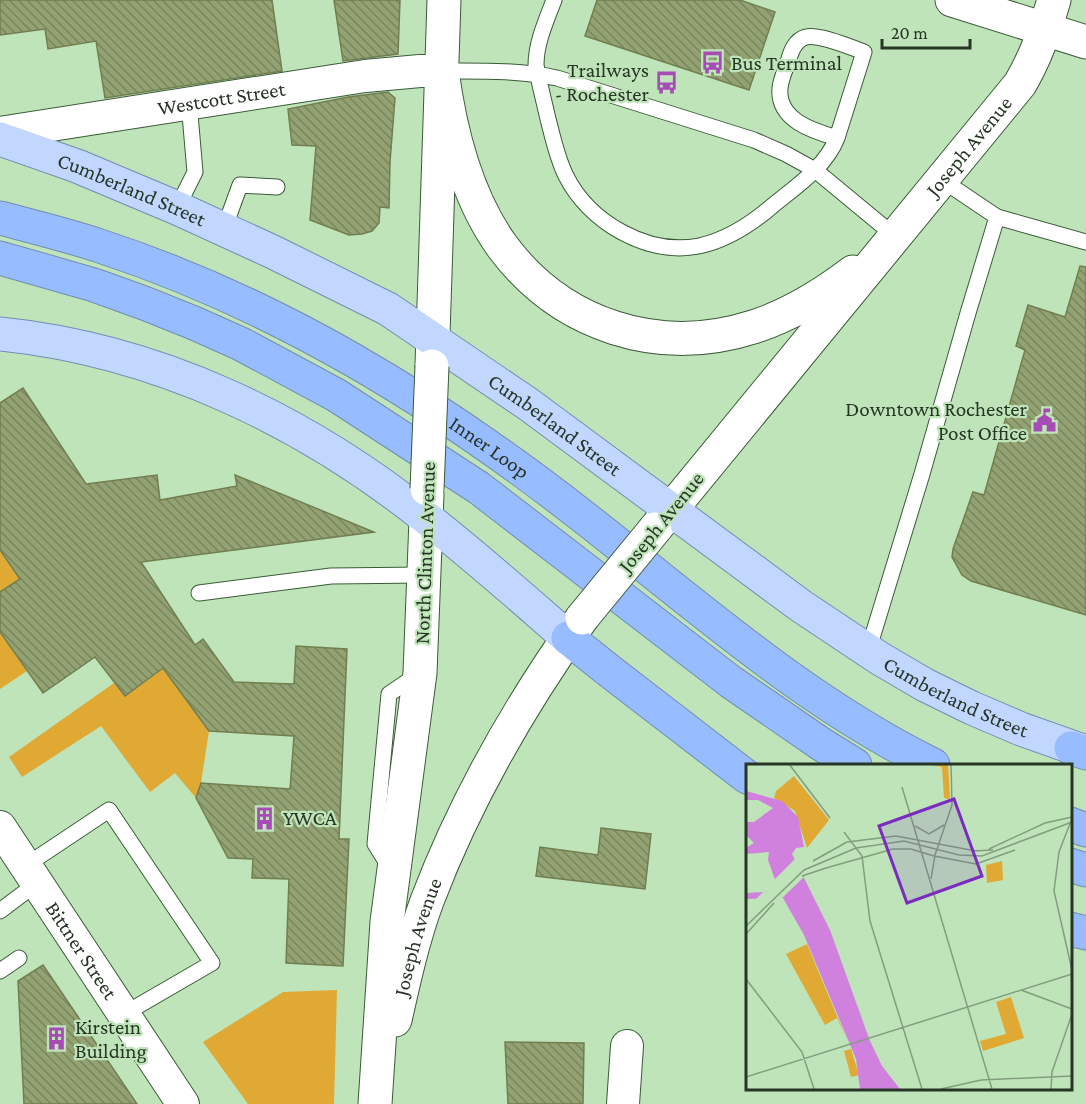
<svg xmlns="http://www.w3.org/2000/svg" width="1086" height="1104" font-family="'Crimson Pro',serif">
<defs>
<pattern id="building-back-hatch" width="6" height="6" patternUnits="userSpaceOnUse" patternTransform="scale(1.5)"><rect width="6" height="6" fill="#93a272"/><path d="M-1 5l2 2M0 0l6 6M5-1l2 2" fill="none" stroke="#78855d"/></pattern>
</defs>
<rect width="100%" height="100%" fill="#bfe4ba"/>
<!-- green -->
<g fill="#e0a934">
<path d="M0 551 20 579 0 592Z"/>
<path d="M0 632 27 671 0 689Z"/>
<path d="M163 668 209 731 201 783 196 798 175 773 150 792 101 726 22 777 9 757 114 683 125 696Z"/>
<path d="M337 990 334 1104H248L203 1042 283 992Z"/>
</g>
<!-- building -->
<g fill="url(#building-back-hatch)" stroke="#717f50" stroke-width="1.5">
<path d="M0 0H272L282 71 105 98 96 41 48 49 45 29 0 35Z"/>
<path d="M334 0H400L398 54 343 61Z"/>
<path d="M597 0H740L775 12 749 90 585 36Z"/>
<path d="M388 92 395 98 390 162 389 208 380 207 379 223 372 231 362 234 349 235 310 220 316 146 292 145 288 109 348 97Z"/>
<path d="M1080 266 1086 267V615L971 581 962 575 952 557 953 549 973 492 984 495 1025 350 1016 346 1028 305 1065 317Z"/>
<path d="M23 388 86 484 157 475 160 500 237 486 235 475 374 532 141 562 195 645 203 639 234 682 294 684 296 646 347 649 339 839H349L343 966 286 963 289 879 252 878 253 859 228 858 196 798 201 783 290 789 294 736 209 731 163 668 125 696 95 657 43 693 0 632V592L20 579 0 550V403Z"/>
<path d="M601 828 651 834 645 889 536 876 540 847 598 855Z"/>
<path d="M43 965 137 1104H24L18 981Z"/>
<path d="M505 1042 584 1043 583 1104H508Z"/>
</g>
<g fill="none" stroke-linecap="round" stroke-linejoin="round">
<defs>
<g id="lane">
<path d="M554 0C546 21 536 43 536 65 539 83 544 101 548 119 553 138 557 158 566 176 589 222 647 256 699 246 727 240 750 225 771 207 795 187 825 168 837 138L864 52C850 47 819 34 806 37 795 40 791 51 788 62 785 70 781 79 780 88 777 120 813 131 837 138"/>
<path d="M442 71C481 71 519 70 557 78L754 140 786 154 815 170 896 237"/>
<path d="M942 180 997 217 1086 242"/>
<path d="M177 208 195 172 189 103"/>
<path d="M224 229 240 185 277 187"/>
<path d="M199 593 331 576 424 575"/>
<path d="M868 651 922 474 968 313 997 217"/>
<path d="M25 866 109 810 212 963 124 1014"/>
<path d="M390 868 375 844 389 694 417 675"/>
<path d="M0 911 37 883"/>
<path d="M0 971 19 958"/>
</g>
<g id="street">
<path id="s1" d="M0 133 365 76 420 71H442"/>
<path id="s2" d="M0 827 183 1104"/>
<path d="M623 1104 627 1046"/>
</g>
<g id="secondary">
<path d="M952 0 1086 42"/>
<path d="M442 71C450 131 466 196 502 246 561 326 659 357 753 327 788 316 824 294 853 272"/>
<path d="M432 365 444 0"/>
<path id="s3" d="M655 529 1020 84C1036 57 1045 30 1054 0"/>
<path id="s4" d="M395 1020C404 980 413 939 427 901 465 801 520 705 582 618"/>
<path d="M375 1104 387 922 420 673 427 494"/>
</g>
<g id="primary">
<path id="s5" d="M0 139 77 166 177 208 273 252 388 309 528 404 801 606 879 658 925 685 972 708 1021 729 1086 752"/>
<path d="M0 334C157 350 303 420 425 517 474 555 521 597 568 638"/>
</g>
<g id="highway">
<path id="s6" d="M0 218C34 227 67 235 100 246 277 304 435 401 581 515 694 603 803 701 933 765"/>
<path d="M0 258 94 285 144 303 194 323 241 344 336 395 479 488 731 682 821 744 855 765"/>
<path d="M568 638 612 673 747 777"/>
<path d="M1071 748 1086 753"/>
<path d="M1070 824 1086 830"/>
<path d="M1070 865 1086 870"/>
<path d="M1070 929 1086 933"/>
</g>
</defs>
<!-- lane casing -->
<use href="#lane" stroke="#3a5b37" stroke-width="17"/>
<!-- street casing -->
<use href="#street" stroke="#3a5b37" stroke-width="34"/>
<!-- secondary casing -->
<use href="#secondary" stroke="#3a5b37" stroke-width="35"/>
<!-- primary casing -->
<use href="#primary" stroke="#708db3" stroke-width="35"/>
<!-- highway casing -->
<use href="#highway" stroke="#708db3" stroke-width="35"/>
<!-- lane -->
<use href="#lane" stroke="#fff" stroke-width="15"/>
<!-- street -->
<use href="#street" stroke="#fff" stroke-width="32"/>
<!-- secondary -->
<use href="#secondary" stroke="#fff" stroke-width="33"/>
<!-- primary -->
<use href="#primary" stroke="#c1d7ff" stroke-width="33"/>
<!-- highway -->
<use href="#highway" stroke="#97bcff" stroke-width="33"/>
<defs>
<g id="secondary-bridge">
<path d="M427 489 432 366"/>
<path d="M582 618 655 529"/>
</g>
</defs>
<!-- secondary-bridge casing -->
<use href="#secondary-bridge" stroke="#3a5b37" stroke-width="35" stroke-linecap="butt"/>
<!-- secondary-bridge -->
<use href="#secondary-bridge" stroke="#fff" stroke-width="33"/>
</g>
<!-- icons -->
<defs>
<symbol id="bus-bare" viewBox="-9 -9 18 18"><path d="M-5-6H5V4H4V6H2V4H-2V6H-4V4H-5ZM-3.5-4V0h7V-4ZM-3.5 1.2v1.5H-2V1.2ZM2 1.2v1.5H3.5V1.2Z" fill="#a74cb6" stroke="#bfe4ba" stroke-width="2.5" paint-order="stroke"/></symbol>
<symbol id="civic-bare" viewBox="-9 -9 18 18"><path d="M-.6-6.5H3V-4.5H.6V-3L4-1V1h2V6H-6V1h2V-1L-.6-3ZM-1.2 2.5V6h2.4V2.5Z" fill="#a74cb6" stroke="#bfe4ba" stroke-width="2.5" paint-order="stroke"/></symbol>
<symbol id="building-bare" viewBox="-9 -9 18 18"><path d="M-4-6H4V6H1V3H-1V6H-4ZM-2.5-4.3h1.7v1.8h-1.7ZM.8-4.3h1.7v1.8H.8ZM-2.5-1h1.7V.8h-1.7ZM.8-1h1.7V.8H.8Z" fill="#a74cb6" stroke="#bfe4ba" stroke-width="2.5" paint-order="stroke"/></symbol>
</defs>
<g fill-rule="evenodd">
<use href="#bus-bare" x="696" y="46" width="33" height="33"/>
<use href="#bus-bare" x="650" y="66" width="33" height="33"/>
<use href="#civic-bare" x="1028" y="404" width="33" height="33"/>
<use href="#building-bare" x="248" y="802" width="33" height="33"/>
<use href="#building-bare" x="40" y="1022" width="33" height="33"/>
</g>
<g text-anchor="middle" stroke-width="4.5" stroke-linejoin="round" paint-order="stroke">
<!-- poi labels -->
<g font-size="21" fill="#273525" stroke="#bfe4ba" text-anchor="start">
<text x="731" y="70">Bus Terminal</text>
<text x="649" y="77" text-anchor="end">Trailways<tspan x="649" dy="24">- Rochester</tspan></text>
<text x="1027" y="416" text-anchor="end">Downtown Rochester<tspan x="1027" dy="24">Post Office</tspan></text>
<text x="283" y="825">YWCA</text>
<text x="75" y="1034">Kirstein<tspan x="75" dy="24">Building</tspan></text>
</g>
<!-- street labels -->
<g font-size="21" fill="#273525" stroke="#bfe4ba">
<text dy="7" stroke="none"><textPath href="#s1" startOffset="224">Westcott Street</textPath></text>
<text dy="7" stroke="none"><textPath href="#s3" startOffset="495">Joseph Avenue</textPath></text>
<text dy="7" stroke="none"><textPath href="#s5" startOffset="141">Cumberland Street</textPath></text>
<text dy="7" stroke="none"><textPath href="#s5" startOffset="627">Cumberland Street</textPath></text>
<text dy="7" stroke="none"><textPath href="#s6" startOffset="544">Inner Loop</textPath></text>
<text transform="translate(661 522) rotate(-51)" y="7">Joseph Avenue</text>
<text transform="translate(425 553) rotate(-88)" y="7">North Clinton Avenue</text>
<text dy="7" stroke="none"><textPath href="#s5" startOffset="1113">Cumberland Street</textPath></text>
<text dy="7" stroke="none"><textPath href="#s4" startOffset="86">Joseph Avenue</textPath></text>
<text dy="7" stroke="none"><textPath href="#s2" startOffset="148">Bittner Street</textPath></text>
</g>
</g>
<!-- overview -->
<g transform="translate(746 764)">
<rect width="326" height="326" fill="#bfe4ba"/>
<path d="M202 0 204 34 203 35 198 34 196 3 185 1ZM48 12 83 56 61 84 49 47 28 34 30 27ZM256 97 257 116 241 119 240 101ZM61 180 101 276 91 254 79 261 40 190ZM265 233 278 274 237 287 234 277 260 270 250 238ZM105 285 113 311 105 313 98 287Z" fill="#e0a934"/>
<path d="M0 27 36 37 52 53 58 83 50 84 46 90 84 166 124 277 136 302 154 325H114L110 295 58 171 37 134 0 135V129L33 127 22 96 23 88 0 90V84L8 79 0 71V58H8L27 44 12 36H0Z" fill="#d080dd"/>
<path d="M52 92 60 109 56 115 34 136 10 135 17 128 31 126 27 117Z" fill="#bfe4ba"/>
<path fill="none" stroke="#829e7e" stroke-width="1.5" d="M43 0 84 54M156 23 246 325M325 57 313 88 308 127 326 206M169 62 183 70 198 61M98 68 116 92 124 157 176 325M101 78 150 72 230 87M243 85 299 59 326 53M226 87 247 86M188 92 230 100 269 86M67 97 101 78M80 104 147 85H165L188 92M56 112 80 104M185 115 189 91 206 41 205 0M0 162 58 106 110 84 158 77 213 91 236 92 326 58M1 169 28 139M0 215 56 288 68 325M275 226 326 245M0 313 326 210M195 325 235 316 326 312M305 325 306 308 326 250"/>
<path fill="#7b2cbf" fill-opacity="0.15" stroke="#7b2cbf" stroke-width="3" d="M208 35 236 112 161 139 133 62Z"/>
<rect width="326" height="326" fill="none" stroke="#273525" stroke-width="3"/>
</g>
<!-- scale -->
<path d="M882 39v9h88v-9" fill="none" stroke="#273525" stroke-width="3"/>
<text x="891" y="39" font-size="18" fill="#273525" stroke="#bfe4ba" stroke-width="4.5" paint-order="stroke">20 m</text>
</svg>
